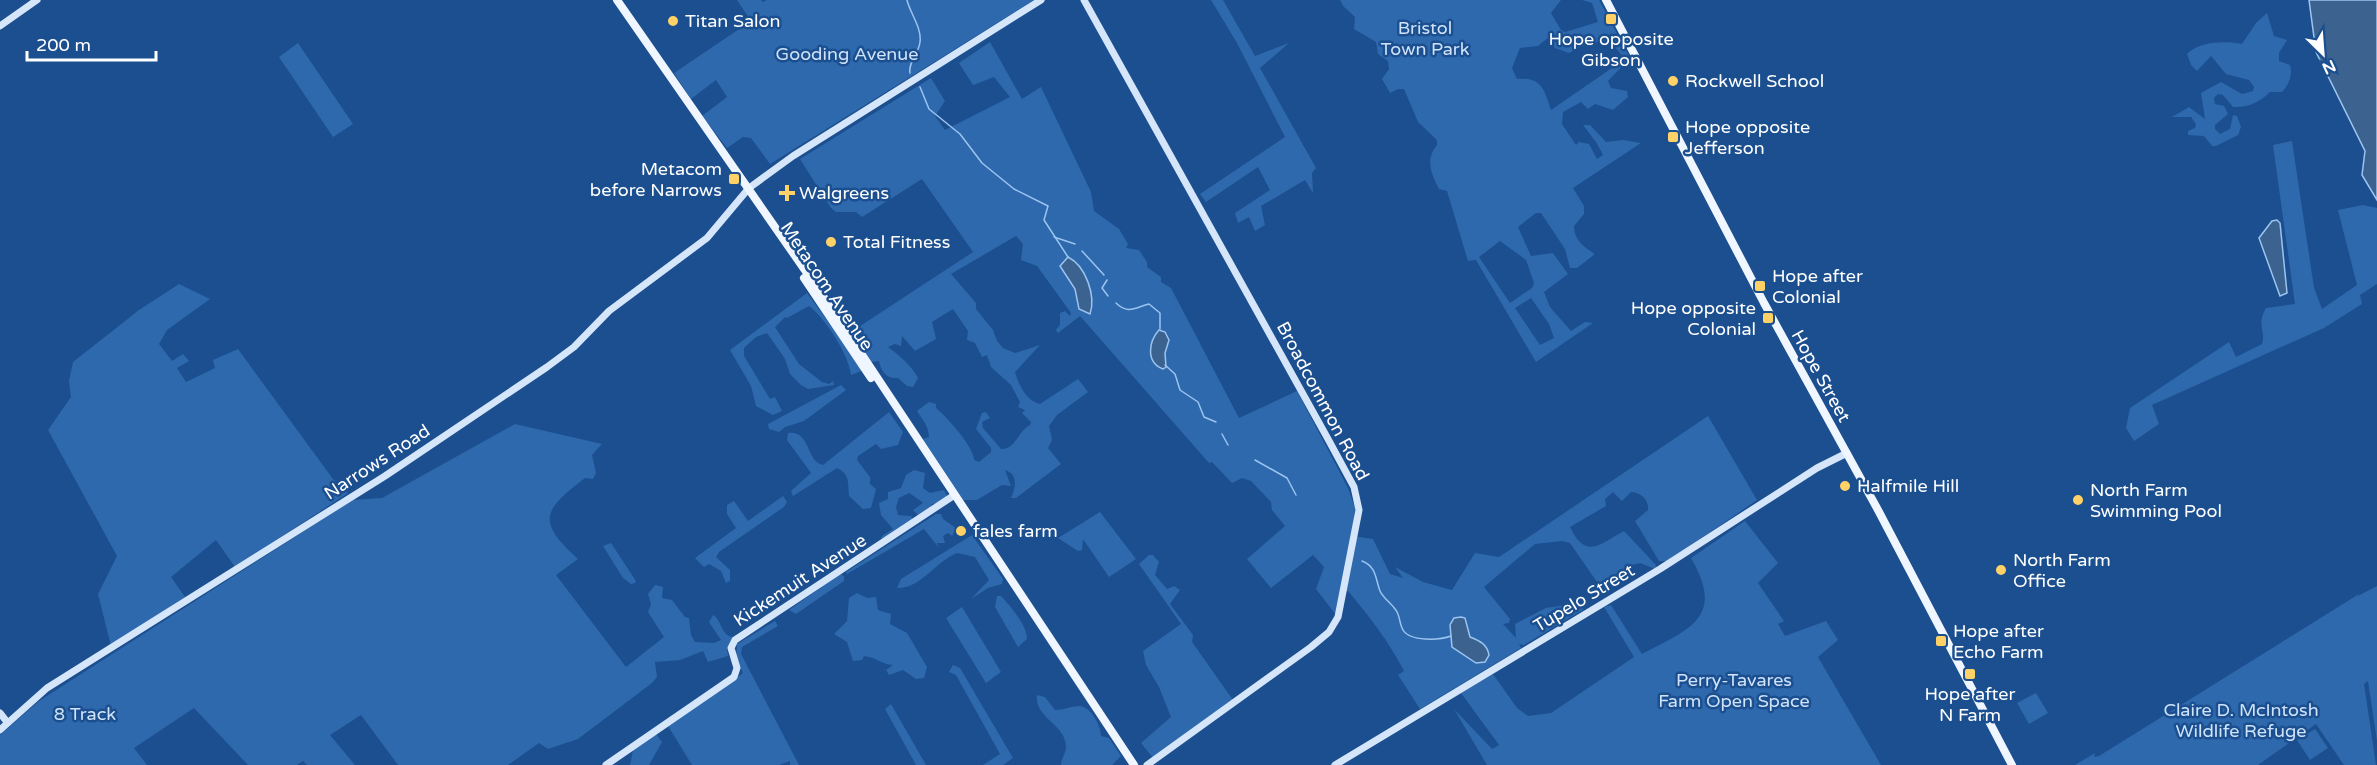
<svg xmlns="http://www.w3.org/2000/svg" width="2377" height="765" font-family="'Varela Round',sans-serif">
<rect width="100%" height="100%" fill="#1b4f8f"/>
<!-- green -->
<g fill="#2e69ad" fill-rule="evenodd">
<path d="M737 0H761L763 2 767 0H1034L770 164 751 138 743 137 727 148 702 116 727 97 716 80 691 99 674 73 751 21Z"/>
<path d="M1211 0H1223L1255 56 1289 43 1260 68 1316 168 1312 173 1313 193 1305 180 1261 206 1265 225 1255 231 1249 217 1238 223 1235 213 1270 190 1258 167 1206 202 1200 194 1285 137 1237 43Z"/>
<path d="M1340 0H1561L1551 13 1561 30 1565 32 1598 22 1592 3 1582 0H1599L1630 58 1608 81 1611 88 1627 91 1628 97 1613 110 1595 104 1588 109 1581 102 1563 112 1562 124 1576 145 1579 142 1589 144 1597 159 1603 155 1596 142 1583 125H1590L1606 142 1623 140 1641 143 1573 188 1584 206V214L1574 226C1574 240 1584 247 1595 254L1577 268H1570L1565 249 1541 213H1536L1518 227 1531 256 1553 253 1568 274 1544 292 1550 307 1571 331 1585 322 1593 323 1536 362 1476 260 1468 261 1447 191 1439 189C1431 173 1425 160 1437 145V140L1418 122 1404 89H1398L1390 93 1382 79 1389 69 1388 61 1378 54 1376 42 1354 29 1355 17 1343 6ZM1549 37 1555 48 1569 53 1586 44 1609 40 1625 59 1551 110C1544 89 1542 77 1517 79L1512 68 1520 48 1538 46ZM1500 241 1526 260 1534 283 1532 288 1510 303 1479 257ZM1531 298 1549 324 1554 338 1540 345 1515 308Z"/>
<path d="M2267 13 2274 36 2287 40 2279 53V61L2290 65C2293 74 2289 85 2282 92H2270C2260 102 2248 108 2233 107L2223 95 2218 94 2214 98 2215 104 2224 106 2228 114 2215 125V129L2220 134 2230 129 2233 115 2237 116 2241 127 2238 135 2216 146H2212L2204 136 2188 135V131L2195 128 2196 124 2191 117H2172L2189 107 2205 119 2201 93 2221 82 2242 94 2253 91 2254 87 2249 80 2226 74 2211 56 2197 71 2191 65 2187 54C2201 41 2225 41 2242 44L2256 23Z"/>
<path d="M990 42 1022 99 1041 87 1091 192 1094 211 1119 229 1128 244 1126 248 1139 250 1147 262V267L1161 277V282L1171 288 1239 418 1297 391 1348 488 1355 508 1352 536 1373 539 1390 574 1403 578 1395 567 1423 582 1452 590 1475 553 1499 557 1708 416 1757 500 1668 561H1659L1635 521 1648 510C1649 499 1641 493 1631 492L1622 501 1613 492 1605 499 1606 506 1570 527C1586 561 1601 543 1624 531L1656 565 1655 569 1640 563 1632 565 1599 585 1570 543 1562 541 1535 544 1484 587 1510 619 1509 623 1503 624 1516 638 1515 624 1546 608 1578 603 1584 609 1524 645 1519 644 1521 648 1420 709 1398 675 1404 671C1389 642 1370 617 1348 591L1341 592 1336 615 1316 589 1324 567 1313 555 1271 588 1247 559 1285 526 1272 510 1271 502 1251 481 1242 478 1232 483 1212 462 1209 463 1080 316 1058 333 1056 330 1060 325V313L1065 311 1070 316 1071 313 1037 266 1021 260 1023 244 1016 236 951 274 976 303V309L993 330 997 341 1003 348 1015 353 1040 345 1015 372C1019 385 1026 401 1040 404L1078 379 1088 392 1057 415 1049 426 1052 440 1048 448 1061 464 1016 498H1011C1016 487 1018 474 1005 470L1011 486 1002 485 977 500H962L920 440 929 437C928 424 923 421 917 411L929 402 936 404V408C947 417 974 447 974 460L979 462 991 452V448L976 429 982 413 986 412 990 418 982 422 983 428 1001 449C1015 450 1018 431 1030 425L1031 422 1022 413 1025 410 1018 407 1020 402 1011 385 991 367 987 355 982 357 975 343 967 340 968 331 953 309 932 322 936 339 915 351 902 336 901 346 895 344 888 347C899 355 912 366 918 378L913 387 907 386 898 378C886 379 881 371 879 361L870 362 851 332 973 252 922 179 862 217 856 212H836L831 208 800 159 931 78 945 101 935 116 945 130 1010 97 994 77 973 85 959 63Z"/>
<path d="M298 43 353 124 333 137 279 57Z"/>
<path d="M2292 141 2314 288 2322 309 2357 285 2338 210 2363 205 2377 208V284L2360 295 2362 304 2324 328 2152 405 2159 424 2134 441 2126 428 2130 408 2229 342 2236 357 2262 344C2266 330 2256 325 2266 308L2295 304 2273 145Z"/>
<path d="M179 284 210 299 167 330 159 344 172 361 183 354 189 361 177 368 186 382 215 368 213 360 238 349 333 479 348 493 235 567 216 540 171 577 185 597 111 646 98 594 117 556 48 430 71 397 69 381 73 362 139 310Z"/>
<path d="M807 293 864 370 851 375C849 355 825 318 809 306L787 318 785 317 775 327 799 364 822 382 829 384 833 381 834 385 808 389 801 385 790 374 785 359 767 333 756 337 744 348V356L770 399 775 397 782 411 773 415 756 406 751 386 730 350Z"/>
<path d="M841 385 846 390 804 421 785 427 779 432 769 429 768 424Z"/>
<path d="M889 412 903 432 898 445 881 449 876 444 858 456 857 460 870 477V484L876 489 871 508 863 509 849 496C848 484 850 474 837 468L793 496 791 491 811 473 787 440 788 433C811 430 806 462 823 465Z"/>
<path d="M515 424 602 444 592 455 596 473 593 479 585 478C543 510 536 521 578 559L556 575 626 667 664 637 648 612 651 604 648 594 655 585 663 587 662 598 672 600 685 617 689 618 691 635 695 642 714 643 721 640 709 622 713 615C722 620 721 636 733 637L727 649 728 656 708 662 703 651 680 660 655 662 657 677 652 683 578 739 548 749 539 743 508 765H398L361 715 330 735 355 765H307L303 761 297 765H248L194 708 134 748 147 765H0V735L39 701 353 500 382 498Z"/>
<path d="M914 470 925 473 923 488 930 493 944 490 947 496 942 502 932 504 930 511 921 518 913 510 923 503 921 501 909 493 899 498 896 507 898 515 911 516 914 522 881 540 882 536 893 529 881 515 879 503 888 499V492L901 488 906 475Z"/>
<path d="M783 496 787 502 784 507 719 552 716 557 730 570V581L726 583 721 571 709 564 704 567 695 558 736 528 727 514V505L734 501 748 521Z"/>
<path d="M1100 512 1136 559 1109 577 1083 539 1082 550 1078 551 1058 538Z"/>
<path d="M936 514H941L943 519 956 528 952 536 948 533 943 536 945 543H937L939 548 924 529 847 574 846 572Z"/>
<path d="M1745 521 1778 563 1758 583 1784 621 1778 624 1785 636 1826 621 1838 640 1818 657 1881 765H1487L1454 709 1492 749 1499 745 1461 693 1493 674 1517 708 1528 716 1551 713 1634 657 1604 607 1611 605 1642 654C1689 629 1726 618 1691 558Z"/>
<path d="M972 535 1003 579 1002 584 988 588 971 599 989 580 975 557 957 553C936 561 921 589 897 588L901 579Z"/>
<path d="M611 543 636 581 635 583 631 584 623 578 603 546Z"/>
<path d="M1149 555H1153L1159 562 1155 575 1167 589 1174 586 1180 590 1170 604 1193 635 1192 642 1233 700 1153 758 1141 743 1171 717 1159 687 1146 665 1143 651 1181 624 1139 564Z"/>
<path d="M840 574 844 576V581L796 614 789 610Z"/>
<path d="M2377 586V741L2368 681 2364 684 2376 765H2344L2316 724 2258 765H2075L2095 753 2094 757 2099 756 2359 594 2358 596Z"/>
<path d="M857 593 867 598 876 597 878 610 891 614 890 624 907 633 927 667 924 678 916 679 903 670 889 675 886 670 893 665C881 664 878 658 864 656L862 660 853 661 847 642 834 634 847 621 849 598Z"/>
<path d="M997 596H1001C1010 606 1027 625 1027 639L1018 647 995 607Z"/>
<path d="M962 607 1001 672 986 683 946 618Z"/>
<path d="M775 621 778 626 742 647 741 654 799 765H790V761L779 765H692L668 726 743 673 736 659 737 644Z"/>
<path d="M953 665 960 668 1013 758 1003 765H983L1000 754 956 675 949 672Z"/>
<path d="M2036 693 2048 713 2029 724 2017 703Z"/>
<path d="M1037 695 1045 697 1055 710C1064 710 1071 706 1079 706 1091 706 1101 726 1101 736L1109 738 1121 756 1112 765H1061C1061 759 1066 753 1066 747 1066 724 1034 718 1037 695Z"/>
<path d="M891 704 926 765H916L885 709Z"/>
<path d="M2315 729 2328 748 2310 760 2297 740Z"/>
<path d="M656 734 662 742 649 765H630L633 750Z"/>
</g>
<!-- water -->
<g fill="#3c6290" stroke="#9cc4f0" stroke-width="1.5">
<path d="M2309 0H2377V200L2362 175 2365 151 2316 52Z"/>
<path d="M2277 220 2280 223 2287 293 2280 296 2259 238 2272 221Z"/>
<path d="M1068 257C1086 266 1096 296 1090 314L1079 309 1075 289 1060 266Z"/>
<path d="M1159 330 1165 332 1169 340 1165 353 1166 367 1163 369C1145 362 1149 341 1159 330Z"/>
<path d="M1461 617 1465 618 1470 637C1480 641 1487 644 1489 655L1485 662 1476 663 1452 647 1450 625 1454 618Z"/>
</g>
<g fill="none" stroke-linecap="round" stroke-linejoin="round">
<!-- stream -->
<g stroke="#9cc4f0" stroke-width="1.5">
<path d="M907 0C910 13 922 28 920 42 919 53 908 62 910 73"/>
<path d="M920 87 929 109 960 134 982 163 1014 189 1048 206 1044 220 1068 257"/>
<path d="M1054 237 1075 244"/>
<path d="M1082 251 1104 275"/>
<path d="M1107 280 1102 288 1108 296"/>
<path d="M1116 303C1128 315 1136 307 1149 304L1160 313V329"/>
<path d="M1165 365 1175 374 1180 390 1198 402 1204 417 1216 422"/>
<path d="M1222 434 1228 445"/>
<path d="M1255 460 1287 478 1296 495"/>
<path d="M1362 561C1377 567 1375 578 1380 591 1383 598 1391 603 1395 609 1400 614 1399 623 1403 630 1410 642 1440 640 1451 636"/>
</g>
<!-- secondary -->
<g stroke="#d6e6fa" stroke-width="7">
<path d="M1084 0 1328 439 1354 487 1359 510 1338 617 1329 632 1311 647 1147 765"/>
<path d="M0 26 37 0"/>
<path d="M0 713 7 722"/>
<path d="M0 730 47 688 385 476 547 367 574 347 609 311 707 238 749 188 793 156 1041 0"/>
<path d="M606 765 734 677 737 668 731 648 735 640 953 496"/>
<path d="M1335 765 1660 569 1817 468 1847 453"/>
</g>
<!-- primary -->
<g stroke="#f0f6ff" stroke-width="8">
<path d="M617 0 825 299 1134 765"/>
<path d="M1606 0 1764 303 1878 510 2012 765"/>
<path d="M804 278 871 378"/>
</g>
</g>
<!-- markers -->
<g fill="#ffd166" stroke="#1b4f8f" stroke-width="2">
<rect x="1605" y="13" width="12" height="12" rx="3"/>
<circle cx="673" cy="21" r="6"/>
<circle cx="1673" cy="81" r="6"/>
<rect x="1667" y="131" width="12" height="12" rx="3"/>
<rect x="728" y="173" width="12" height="12" rx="3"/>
<path d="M784 184h6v6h6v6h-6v6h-6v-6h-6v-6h6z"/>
<circle cx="831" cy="242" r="6"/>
<rect x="1754" y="280" width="12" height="12" rx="3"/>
<rect x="1762" y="312" width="12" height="12" rx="3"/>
<circle cx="1845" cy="486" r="6"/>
<circle cx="2078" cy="500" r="6"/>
<circle cx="961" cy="531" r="6"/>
<circle cx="2001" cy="570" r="6"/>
<rect x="1935" y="635" width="12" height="12" rx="3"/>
<rect x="1964" y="668" width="12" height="12" rx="3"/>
</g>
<g text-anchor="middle" stroke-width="5" stroke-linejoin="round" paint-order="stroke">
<!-- poi labels -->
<g font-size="18" fill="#fff" stroke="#1b4f8f" text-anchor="start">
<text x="685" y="27">Titan Salon</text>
<text x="1611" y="45" text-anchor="middle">Hope opposite<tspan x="1611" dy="21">Gibson</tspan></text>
<text x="1685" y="87">Rockwell School</text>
<text x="1685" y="133">Hope opposite<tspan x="1685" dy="21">Jefferson</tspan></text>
<text x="722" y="175" text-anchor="end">Metacom<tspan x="722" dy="21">before Narrows</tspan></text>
<text x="799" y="199">Walgreens</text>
<text x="843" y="248">Total Fitness</text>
<text x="1772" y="282">Hope after<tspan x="1772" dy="21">Colonial</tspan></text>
<text x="1756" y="314" text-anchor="end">Hope opposite<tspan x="1756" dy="21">Colonial</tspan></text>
<text x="1857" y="492">Halfmile Hill</text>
<text x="2090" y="496">North Farm<tspan x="2090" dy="21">Swimming Pool</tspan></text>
<text x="973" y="537">fales farm</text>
<text x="2013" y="566">North Farm<tspan x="2013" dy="21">Office</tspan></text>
<text x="1953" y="637">Hope after<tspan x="1953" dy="21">Echo Farm</tspan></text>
<text x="1970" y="700" text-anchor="middle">Hope after<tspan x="1970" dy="21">N Farm</tspan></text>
</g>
<!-- park labels -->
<g font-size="18" fill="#cfe3fa" stroke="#1b4f8f">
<text x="1425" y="34">Bristol<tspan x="1425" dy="21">Town Park</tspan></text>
<text x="847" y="60">Gooding Avenue</text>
<text x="1734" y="686">Perry-Tavares<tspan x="1734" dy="21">Farm Open Space</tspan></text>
<text x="2241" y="716">Claire D. McIntosh<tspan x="2241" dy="21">Wildlife Refuge</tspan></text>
<text x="85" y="720">8 Track</text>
</g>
<!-- street labels -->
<g font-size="18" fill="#fff" stroke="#1b4f8f">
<text transform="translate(827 286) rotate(56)" y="6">Metacom Avenue</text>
<text transform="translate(1821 376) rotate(61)" y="6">Hope Street</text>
<text transform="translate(1323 401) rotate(62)" y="6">Broadcommon Road</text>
<text transform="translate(377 462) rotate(-33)" y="6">Narrows Road</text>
<text transform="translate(800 580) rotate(-33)" y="6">Kickemuit Avenue</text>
<text transform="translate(1584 598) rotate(-31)" y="6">Tupelo Street</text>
</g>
</g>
<!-- north arrow -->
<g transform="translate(2323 54) rotate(155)" stroke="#1b4f8f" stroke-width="4.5" paint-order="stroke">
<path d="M0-4.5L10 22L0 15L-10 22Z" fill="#ffffff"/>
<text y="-9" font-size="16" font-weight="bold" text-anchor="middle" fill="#ffffff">N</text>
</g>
<!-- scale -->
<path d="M27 51v9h129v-9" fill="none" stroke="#ffffff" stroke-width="3"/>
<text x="36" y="51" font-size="18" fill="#ffffff" stroke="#1b4f8f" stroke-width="4.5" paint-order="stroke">200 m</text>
</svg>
